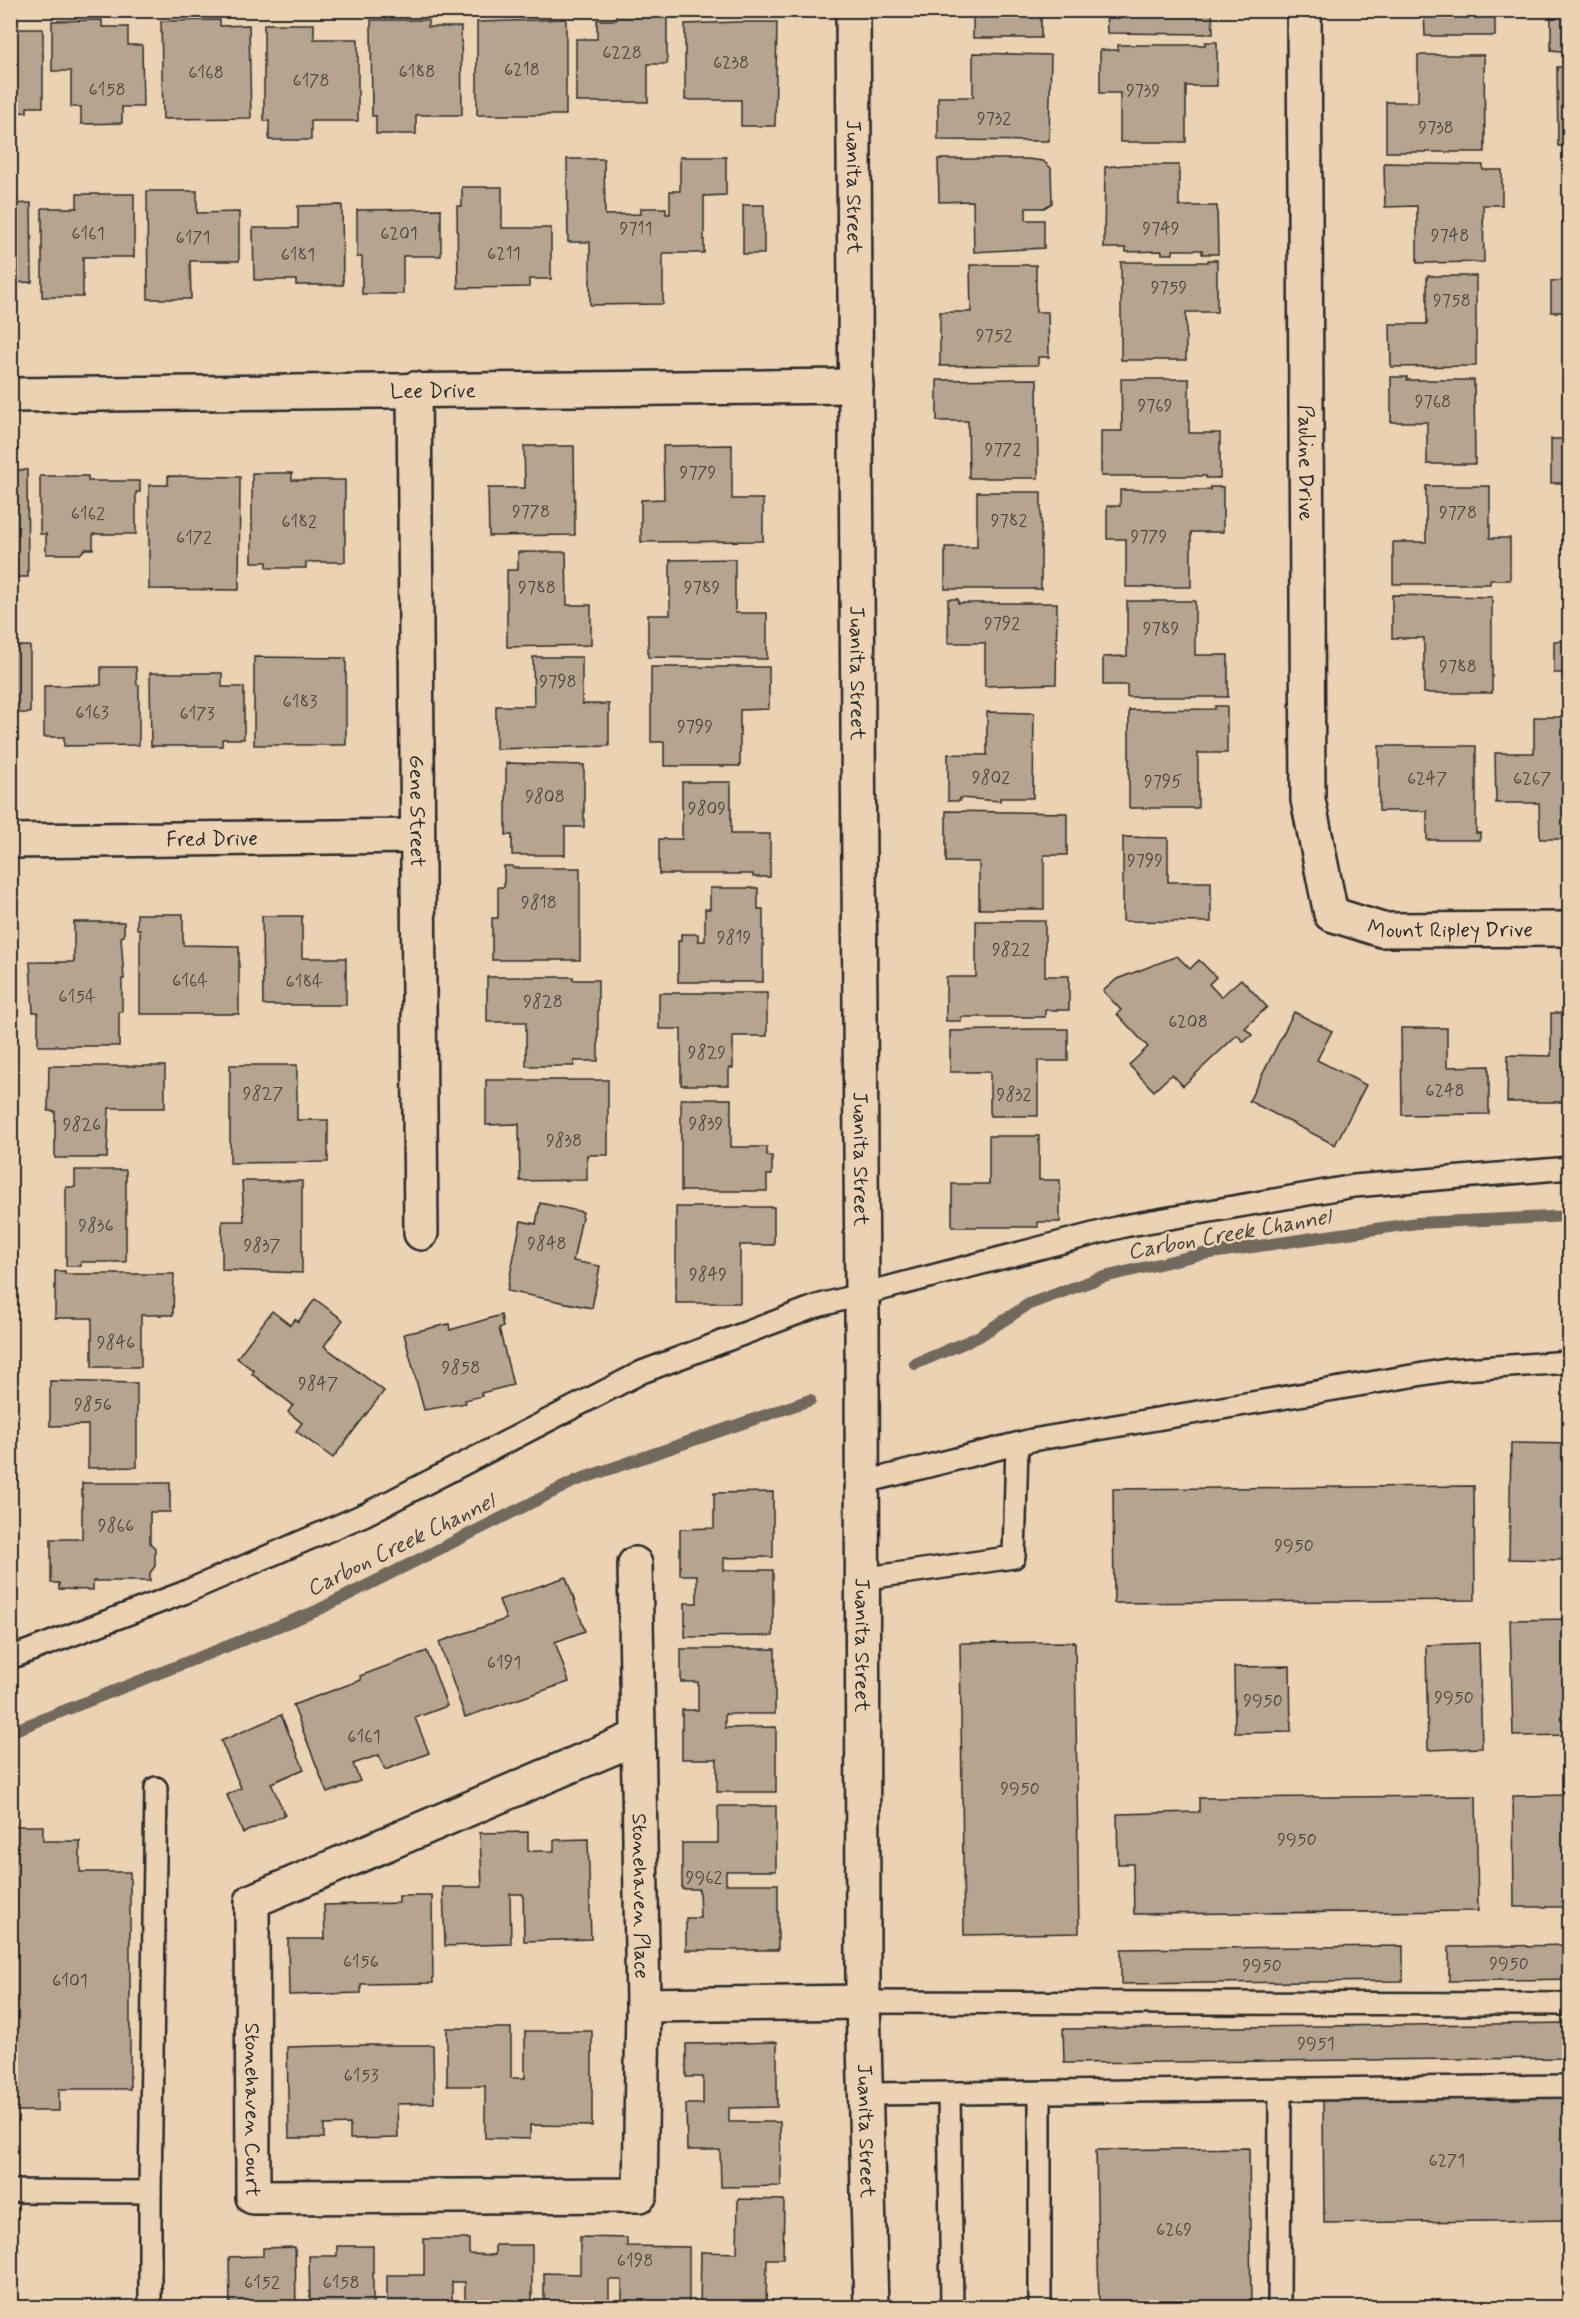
<svg xmlns="http://www.w3.org/2000/svg" width="1580" height="2318" font-family="Mynerve,sans-serif">
<rect width="100%" height="100%" fill="#ebd2b3"/>
<filter id="ink" filterUnits="userSpaceOnUse"><feTurbulence type="fractalNoise" baseFrequency=".0167" numOctaves="2"/><feDisplacementMap in="SourceGraphic" scale="12" xChannelSelector="R" yChannelSelector="G"/><feConvolveMatrix kernelMatrix="1 2 1 2 8 2 1 2 1" color-interpolation-filters="sRGB"/></filter>
<g filter="url(#ink)">
<g fill="none" stroke-linecap="round" stroke-linejoin="round">
<!-- stream -->
<g stroke="#72695d" stroke-width="12">
<path d="M915 1364 978 1337 1029 1304 1100 1278 1197 1255 1417 1223 1570 1216"/>
<path d="M10 1732 314 1612 575 1481 810 1400"/>
</g>
</g>
<!-- building -->
<g fill="#b6a48e" stroke="#2b2b2b" stroke-width="1.5">
<path d="M973 10H1027V15H1041V38H973Z"/>
<path d="M1106 10H1212L1213 34 1107 33Z"/>
<path d="M1424 10H1495V36H1425Z"/>
<path d="M1551 10H1570V52L1551 50Z"/>
<path d="M616 13H667V64H648V102H576V39H597V20H616Z"/>
<path d="M566 19V115H477V22Z"/>
<path d="M102 20V27H128V45H142L143 107H122V123L81 124V107H71V71H52V21Z"/>
<path d="M220 20V26L249 25 251 118 163 119 161 21Z"/>
<path d="M371 20H428V27H461L462 115H416V134H376V116H372Z"/>
<path d="M737 22H777L775 126H741V100H685V24Z"/>
<path d="M264 24H314V39H358V121H311V140H269V121H264Z"/>
<path d="M10 29H43V107H27V112L10 113Z"/>
<path d="M1205 42H1217V86H1186V142H1120V93H1100V50H1118V45H1205Z"/>
<path d="M973 53 1051 55 1049 141 938 140V97H973Z"/>
<path d="M1418 55H1484L1485 152H1386V102H1418Z"/>
<path d="M1557 67H1570V146H1558Z"/>
<path d="M680 157H726V195L704 196V253H663V304L590 305V242H568L567 159H604L605 215 641 214V208H666V214H670V191H680Z"/>
<path d="M938 159H1027L1043 161 1051 168 1052 203 1044 208H1026V220H1044V248L974 252 973 201 939 202Z"/>
<path d="M1384 163 1483 165V170H1502V205H1483L1484 262 1417 263V206L1385 207Z"/>
<path d="M1125 165H1179V206H1217L1218 254H1202V250H1173V254H1162V251L1126 252V248H1104L1105 167Z"/>
<path d="M462 187H502V228H551V279H529V287L458 288 457 206H462Z"/>
<path d="M147 191H197V213L239 212V261H190L191 299H148Z"/>
<path d="M77 194H134V257H83V297H42V208H77Z"/>
<path d="M31 203 32 282 10 283V204Z"/>
<path d="M342 205 343 285H296V280H254L253 228H298V206Z"/>
<rect x="743" y="205" width="21" height="49"/>
<path d="M441 209V256H403V294H362V257H357V210Z"/>
<path d="M1208 260H1217V312H1186V360H1121V262H1208Z"/>
<path d="M970 265H1036V312H1048L1049 357H1038V365L940 366V312H971Z"/>
<path d="M1427 276H1476V366L1391 367 1390 324H1427Z"/>
<path d="M1570 280V312H1551V281Z"/>
<path d="M1391 377H1407V380H1474L1475 464H1427V422H1391Z"/>
<path d="M1037 379 1038 478H969L968 421H937V380Z"/>
<path d="M1121 379H1189V433H1220V478H1206V476H1101V431H1122Z"/>
<rect x="1551" y="439" width="19" height="44"/>
<path d="M732 445V499H763V541L641 542V500L664 499 663 446Z"/>
<path d="M524 446H574L575 535 489 536 488 488H525Z"/>
<path d="M10 470H27L28 577H10Z"/>
<path d="M252 473H292V480H345V562H306V568H267V562H252Z"/>
<path d="M40 476H88V481H140V492H136V534H93V549H85L80 554H46V534H40Z"/>
<path d="M168 476 240 477 239 590 149 589V485H168Z"/>
<path d="M1426 486H1490V538H1510V580H1490V584H1393V542H1426Z"/>
<path d="M1210 487H1223V532H1191V587H1126V539H1107V506H1120V490H1210Z"/>
<path d="M977 492H1041V589H945V547H977Z"/>
<path d="M518 552H566L567 605H591V645L507 647V570H518Z"/>
<path d="M735 559V613H767V659L648 657V615H670V560Z"/>
<path d="M1392 595 1492 597V693H1424V638H1392Z"/>
<path d="M948 599H958V603H1057L1056 684 985 686V643H948Z"/>
<path d="M1127 601H1195V655H1228V697H1127V685H1103V657L1127 656Z"/>
<rect x="1554" y="641" width="16" height="32"/>
<rect x="10" y="646" width="20" height="67"/>
<path d="M254 657 346 658V745H254Z"/>
<path d="M533 657H582V704H609V746L496 749V706H534Z"/>
<path d="M101 667H136L137 685H139V745L64 746V737H44V686L101 685Z"/>
<path d="M651 667H769V709L740 710V766H664V742H651Z"/>
<path d="M150 673H222V687H244V739H222V746H151Z"/>
<path d="M1215 706H1227V753H1198V808H1129V710L1215 709Z"/>
<path d="M987 712 1034 713 1033 798H1000V801L960 798V801H948V754L987 755Z"/>
<path d="M1534 717H1570V839H1540L1539 803H1496L1495 753H1534Z"/>
<path d="M1379 746H1476V833H1480V840H1427V811H1379Z"/>
<path d="M506 763 584 765V827H565V855H512V835H506Z"/>
<path d="M682 782H731V834H770V877H753V874H659V839H682Z"/>
<path d="M946 811 1067 813V855H1044V909H979V862H946Z"/>
<path d="M1123 837 1168 838V882H1211V922L1123 921Z"/>
<path d="M504 866H513V868H580V960H492V918H498V887H504Z"/>
<path d="M710 888H758V909H763V982H678V941H681V934H698V941H705V909H710Z"/>
<path d="M137 914H183V945L239 946V1014H140V929H137Z"/>
<path d="M262 916H302V958H346V1005H263Z"/>
<path d="M976 921H1045V976H1069V1010H1045V1017H961V1021H946V977H976Z"/>
<path d="M74 922H124V936L121 937 124 979H122V1012H119V1046H38V1012H33L30 962H74Z"/>
<path d="M1177 956 1190 969 1199 960 1216 977 1209 984 1221 997 1241 979 1267 1007 1245 1028 1252 1035 1244 1042 1237 1035 1183 1086 1172 1074 1154 1091 1129 1065 1148 1047 1117 1014 1121 1010 1103 991 1117 979Z"/>
<path d="M487 977H573V980H598V1061H574V1066H526V1022H487Z"/>
<path d="M659 993H767V1036H733V1068H729V1085H681V1029H659Z"/>
<path d="M1294 1012 1332 1031 1317 1060 1366 1085 1335 1145 1249 1101Z"/>
<path d="M1551 1013H1570V1102H1507L1508 1055 1551 1056Z"/>
<path d="M1401 1028H1447V1067L1489 1066V1114L1402 1115Z"/>
<path d="M1034 1029H1068V1061H1038V1116H990V1072H950V1031Z"/>
<path d="M230 1065H297V1120H328V1162L230 1163Z"/>
<path d="M49 1066H165V1108H109L107 1158H55V1111H48Z"/>
<path d="M486 1080H608V1155H587V1180L520 1181 519 1124 486 1125Z"/>
<path d="M681 1099H731V1147H767V1156H772V1175H767V1191H681Z"/>
<path d="M989 1136H1039V1180H1060V1222H1038V1227H952V1184H989Z"/>
<path d="M75 1170H126V1262H81V1266H66V1187H75Z"/>
<path d="M242 1181H302V1273L222 1270V1221H244Z"/>
<path d="M540 1203 583 1212 573 1261 600 1266 592 1308 507 1291 521 1221 536 1224Z"/>
<path d="M676 1207H774V1245H740V1303H676Z"/>
<path d="M55 1271H65V1274H174L173 1315H141V1367H92V1318H55Z"/>
<path d="M315 1299 343 1320 324 1346 384 1391 333 1458 296 1431 302 1423 288 1412 293 1405 252 1374 254 1371 237 1358 272 1311 290 1325 295 1319 298 1322Z"/>
<path d="M501 1315 503 1327 499 1328 513 1385 481 1393 482 1396 465 1400 466 1403 424 1410 404 1334 449 1324 450 1330Z"/>
<path d="M50 1381 137 1383V1467L88 1468V1425L50 1426Z"/>
<path d="M1511 1443 1570 1444V1560L1509 1559Z"/>
<path d="M82 1483H170V1512H150V1543L155 1548V1566L150 1573V1581H93V1590L59 1589V1583H51V1539H82Z"/>
<path d="M1474 1486 1475 1600 1114 1603 1113 1489Z"/>
<path d="M773 1492V1557L724 1558V1570H773V1636L685 1637V1603H697V1575H680V1529L714 1528V1493Z"/>
<path d="M566 1577 585 1631 555 1642 569 1682 465 1717 439 1642 506 1619 499 1600Z"/>
<path d="M1570 1619V1735L1513 1736 1510 1620Z"/>
<path d="M1075 1642 1079 1933 964 1935 960 1643Z"/>
<path d="M1479 1643 1482 1748 1428 1750 1426 1645Z"/>
<path d="M681 1649H775V1714H725V1728L776 1727V1792H717V1759H682V1710H698V1682H681Z"/>
<path d="M427 1651 447 1706 415 1718 429 1753 385 1770 379 1755 353 1764 360 1781 327 1793 293 1705 361 1680 360 1676Z"/>
<path d="M1290 1666 1291 1732 1235 1733 1234 1667Z"/>
<path d="M281 1715 304 1769 271 1783 285 1815 243 1833 227 1795 241 1788 221 1741Z"/>
<path d="M1570 1795V1907H1514L1513 1796Z"/>
<path d="M1476 1796 1478 1911 1134 1914 1133 1864H1118L1117 1814 1199 1812V1798Z"/>
<path d="M718 1806H776V1871H726V1884H778V1950H686V1918H700L699 1889H682V1843H718Z"/>
<path d="M10 1826H43V1841H80V1872H130V2089H59V2111H10Z"/>
<path d="M528 1832V1851H554V1840L588 1839 591 1939 524 1941 523 1894H510L511 1944 445 1946 443 1887H482L480 1833Z"/>
<path d="M399 1896H432L433 1983 361 1984V1993L289 1995 288 1939H325L324 1905 399 1903Z"/>
<path d="M1570 1945V1979L1449 1981V1947Z"/>
<path d="M1403 1946V1981L1121 1984V1949Z"/>
<path d="M1570 2023V2058L1064 2063 1063 2029Z"/>
<path d="M447 2028H511V2078H525V2031H592V2126L530 2125V2139L485 2138V2086H447Z"/>
<path d="M777 2042V2107L729 2108V2122H780L781 2186 721 2187 720 2150H687L686 2104H703V2077H686V2044Z"/>
<path d="M361 2045H433L434 2103 397 2104 398 2138 350 2139V2124L324 2125V2138H289L287 2047Z"/>
<path d="M1570 2098V2220L1324 2223 1323 2100Z"/>
<path d="M1249 2148 1251 2308H1099L1096 2150Z"/>
<path d="M738 2199 784 2200 783 2259H767L766 2308H700L701 2252 737 2253Z"/>
<path d="M580 2237 627 2238V2246L689 2247V2308H622V2280H609V2308H544V2273L580 2274Z"/>
<path d="M424 2239H469V2254L495 2255V2245H532V2308H465V2282H452V2308H387V2275H424Z"/>
<path d="M337 2246H373V2308H310L309 2256H337Z"/>
<path d="M295 2247 296 2308H230L229 2257 263 2256V2248Z"/>
</g>
<g fill="none" stroke-linecap="round" stroke-linejoin="round">
<defs>
<g id="lane">
<path d="M861 1483 1032 1440 1447 1370 1570 1362"/>
<path d="M861 1579 1014 1557 1017 1444"/>
<path d="M10 1658 183 1593 366 1514 642 1372 817 1306 1124 1226 1354 1186 1570 1168"/>
<path d="M863 2002 1570 2004"/>
<path d="M867 2094 1570 2086"/>
<path d="M949 2094 952 2308"/>
<path d="M1040 2094V2308"/>
<path d="M10 2191 150 2192V2308"/>
<path d="M150 2192 156 1788"/>
<path d="M1279 2308 1280 2091"/>
</g>
<g id="street">
<path id="s1" d="M853 10 862 1296 863 2002 871 2308"/>
<path id="s2" d="M1304 10 1308 800 1331 914 1382 930 1570 929"/>
<path id="s3" d="M414 389 421 1233"/>
<path id="s4" d="M10 395 856 386"/>
<path id="s5" d="M10 841 416 836"/>
<path id="s6" d="M635 1564 643 2005 863 2002"/>
<path id="s7" d="M638 1737 252 1901 253 2197 640 2195 643 2005"/>
</g>
</defs>
<!-- lane casing -->
<use href="#lane" stroke="#2b2b2b" stroke-width="26"/>
<!-- street casing -->
<use href="#street" stroke="#2b2b2b" stroke-width="38"/>
<!-- lane -->
<use href="#lane" stroke="#ebd2b3" stroke-width="21"/>
<!-- street -->
<use href="#street" stroke="#ebd2b3" stroke-width="33"/>
</g>
</g>
<g text-anchor="middle" stroke-width="5" stroke-linejoin="round" paint-order="stroke">
<!-- number labels -->
<g font-size="18" fill="#4e4944">
<text x="622" y="58">6228</text>
<text x="731" y="68">6238</text>
<text x="522" y="75">6218</text>
<text x="417" y="77">6188</text>
<text x="206" y="78">6168</text>
<text x="311" y="86">6178</text>
<text x="107" y="95">6158</text>
<text x="1143" y="96">9739</text>
<text x="994" y="124">9732</text>
<text x="1436" y="133">9738</text>
<text x="636" y="234">9711</text>
<text x="1161" y="234">9749</text>
<text x="88" y="239">6161</text>
<text x="399" y="239">6201</text>
<text x="1450" y="241">9748</text>
<text x="193" y="243">6171</text>
<text x="504" y="259">6211</text>
<text x="298" y="260">6181</text>
<text x="1169" y="293">9759</text>
<text x="1452" y="306">9758</text>
<text x="994" y="341">9752</text>
<text x="1433" y="407">9768</text>
<text x="1155" y="411">9769</text>
<text x="1003" y="455">9772</text>
<text x="698" y="478">9779</text>
<text x="531" y="517">9778</text>
<text x="1458" y="518">9778</text>
<text x="88" y="519">6162</text>
<text x="1009" y="526">9782</text>
<text x="299" y="527">6182</text>
<text x="1149" y="542">9779</text>
<text x="194" y="543">6172</text>
<text x="537" y="593">9788</text>
<text x="702" y="593">9789</text>
<text x="1002" y="629">9792</text>
<text x="1161" y="634">9789</text>
<text x="1458" y="672">9788</text>
<text x="558" y="687">9798</text>
<text x="300" y="707">6183</text>
<text x="92" y="718">6163</text>
<text x="197" y="719">6173</text>
<text x="695" y="732">9799</text>
<text x="991" y="783">9802</text>
<text x="1427" y="784">6247</text>
<text x="1532" y="784">6267</text>
<text x="1163" y="787">9795</text>
<text x="545" y="802">9808</text>
<text x="707" y="814">9809</text>
<text x="1145" y="866">9799</text>
<text x="539" y="908">9818</text>
<text x="734" y="943">9819</text>
<text x="1011" y="955">9822</text>
<text x="190" y="986">6164</text>
<text x="304" y="987">6184</text>
<text x="77" y="1002">6154</text>
<text x="543" y="1007">9828</text>
<text x="1188" y="1027">6208</text>
<text x="707" y="1058">9829</text>
<text x="1445" y="1096">6248</text>
<text x="263" y="1099">9827</text>
<text x="1014" y="1100">9832</text>
<text x="706" y="1129">9839</text>
<text x="82" y="1130">9826</text>
<text x="564" y="1146">9838</text>
<text x="96" y="1231">9836</text>
<text x="547" y="1249">9848</text>
<text x="262" y="1251">9837</text>
<text x="708" y="1280">9849</text>
<text x="116" y="1348">9846</text>
<text x="461" y="1373">9858</text>
<text x="318" y="1389">9847</text>
<text x="93" y="1410">9856</text>
<text x="116" y="1531">9866</text>
<text x="1294" y="1551">9950</text>
<text x="504" y="1668">6191</text>
<text x="1454" y="1703">9950</text>
<text x="1263" y="1706">9950</text>
<text x="364" y="1742">6161</text>
<text x="1020" y="1794">9950</text>
<text x="1297" y="1845">9950</text>
<text x="704" y="1883">9962</text>
<text x="361" y="1967">6156</text>
<text x="1509" y="1969">9950</text>
<text x="1262" y="1971">9950</text>
<text x="70" y="1986">6101</text>
<text x="1316" y="2049">9951</text>
<text x="361" y="2081">6153</text>
<text x="1447" y="2166">6271</text>
<text x="1174" y="2235">6269</text>
<text x="635" y="2266">6198</text>
<text x="262" y="2288">6152</text>
<text x="341" y="2288">6158</text>
</g>
<!-- street labels -->
<g font-size="21" fill="#2b2b2b" stroke="#ebd2b3">
<text dy="7" stroke="none"><textPath href="#s1" startOffset="177">Juanita Street</textPath></text>
<text dy="7" stroke="none"><textPath href="#s4" startOffset="423">Lee Drive</textPath></text>
<text dy="7" stroke="none"><textPath href="#s2" startOffset="453">Pauline Drive</textPath></text>
<text dy="7" stroke="none"><textPath href="#s1" startOffset="663">Juanita Street</textPath></text>
<text dy="7" stroke="none"><textPath href="#s3" startOffset="422">Gene Street</textPath></text>
<text dy="7" stroke="none"><textPath href="#s5" startOffset="202">Fred Drive</textPath></text>
<text dy="7" stroke="none"><textPath href="#s2" startOffset="1028">Mount Ripley Drive</textPath></text>
<text dy="7" stroke="none"><textPath href="#s1" startOffset="1149">Juanita Street</textPath></text>
<text dy="7" stroke="none"><textPath href="#s1" startOffset="1635">Juanita Street</textPath></text>
<text dy="7" stroke="none"><textPath href="#s6" startOffset="332">Stonehaven Place</textPath></text>
<text dy="7" stroke="none"><textPath href="#s7" startOffset="628">Stonehaven Court</textPath></text>
<text dy="7" stroke="none"><textPath href="#s1" startOffset="2121">Juanita Street</textPath></text>
</g>
<!-- water labels -->
<g font-size="22" font-style="italic" fill="#484540" stroke="#ebd2b3">
<text transform="translate(1229 1233) rotate(-10)" y="8">Carbon Creek Channel</text>
<text transform="translate(400 1544) rotate(-26)" y="8">Carbon Creek Channel</text>
</g>
</g>
<!-- margin -->
<rect width="1580" height="2318" fill="none" stroke="#ebd2b3" stroke-width="36"/>
<rect x="18" y="18" width="1544" height="2282" fill="none" stroke="#2b2b2b" stroke-width="2" filter="url(#ink)"/>
</svg>
